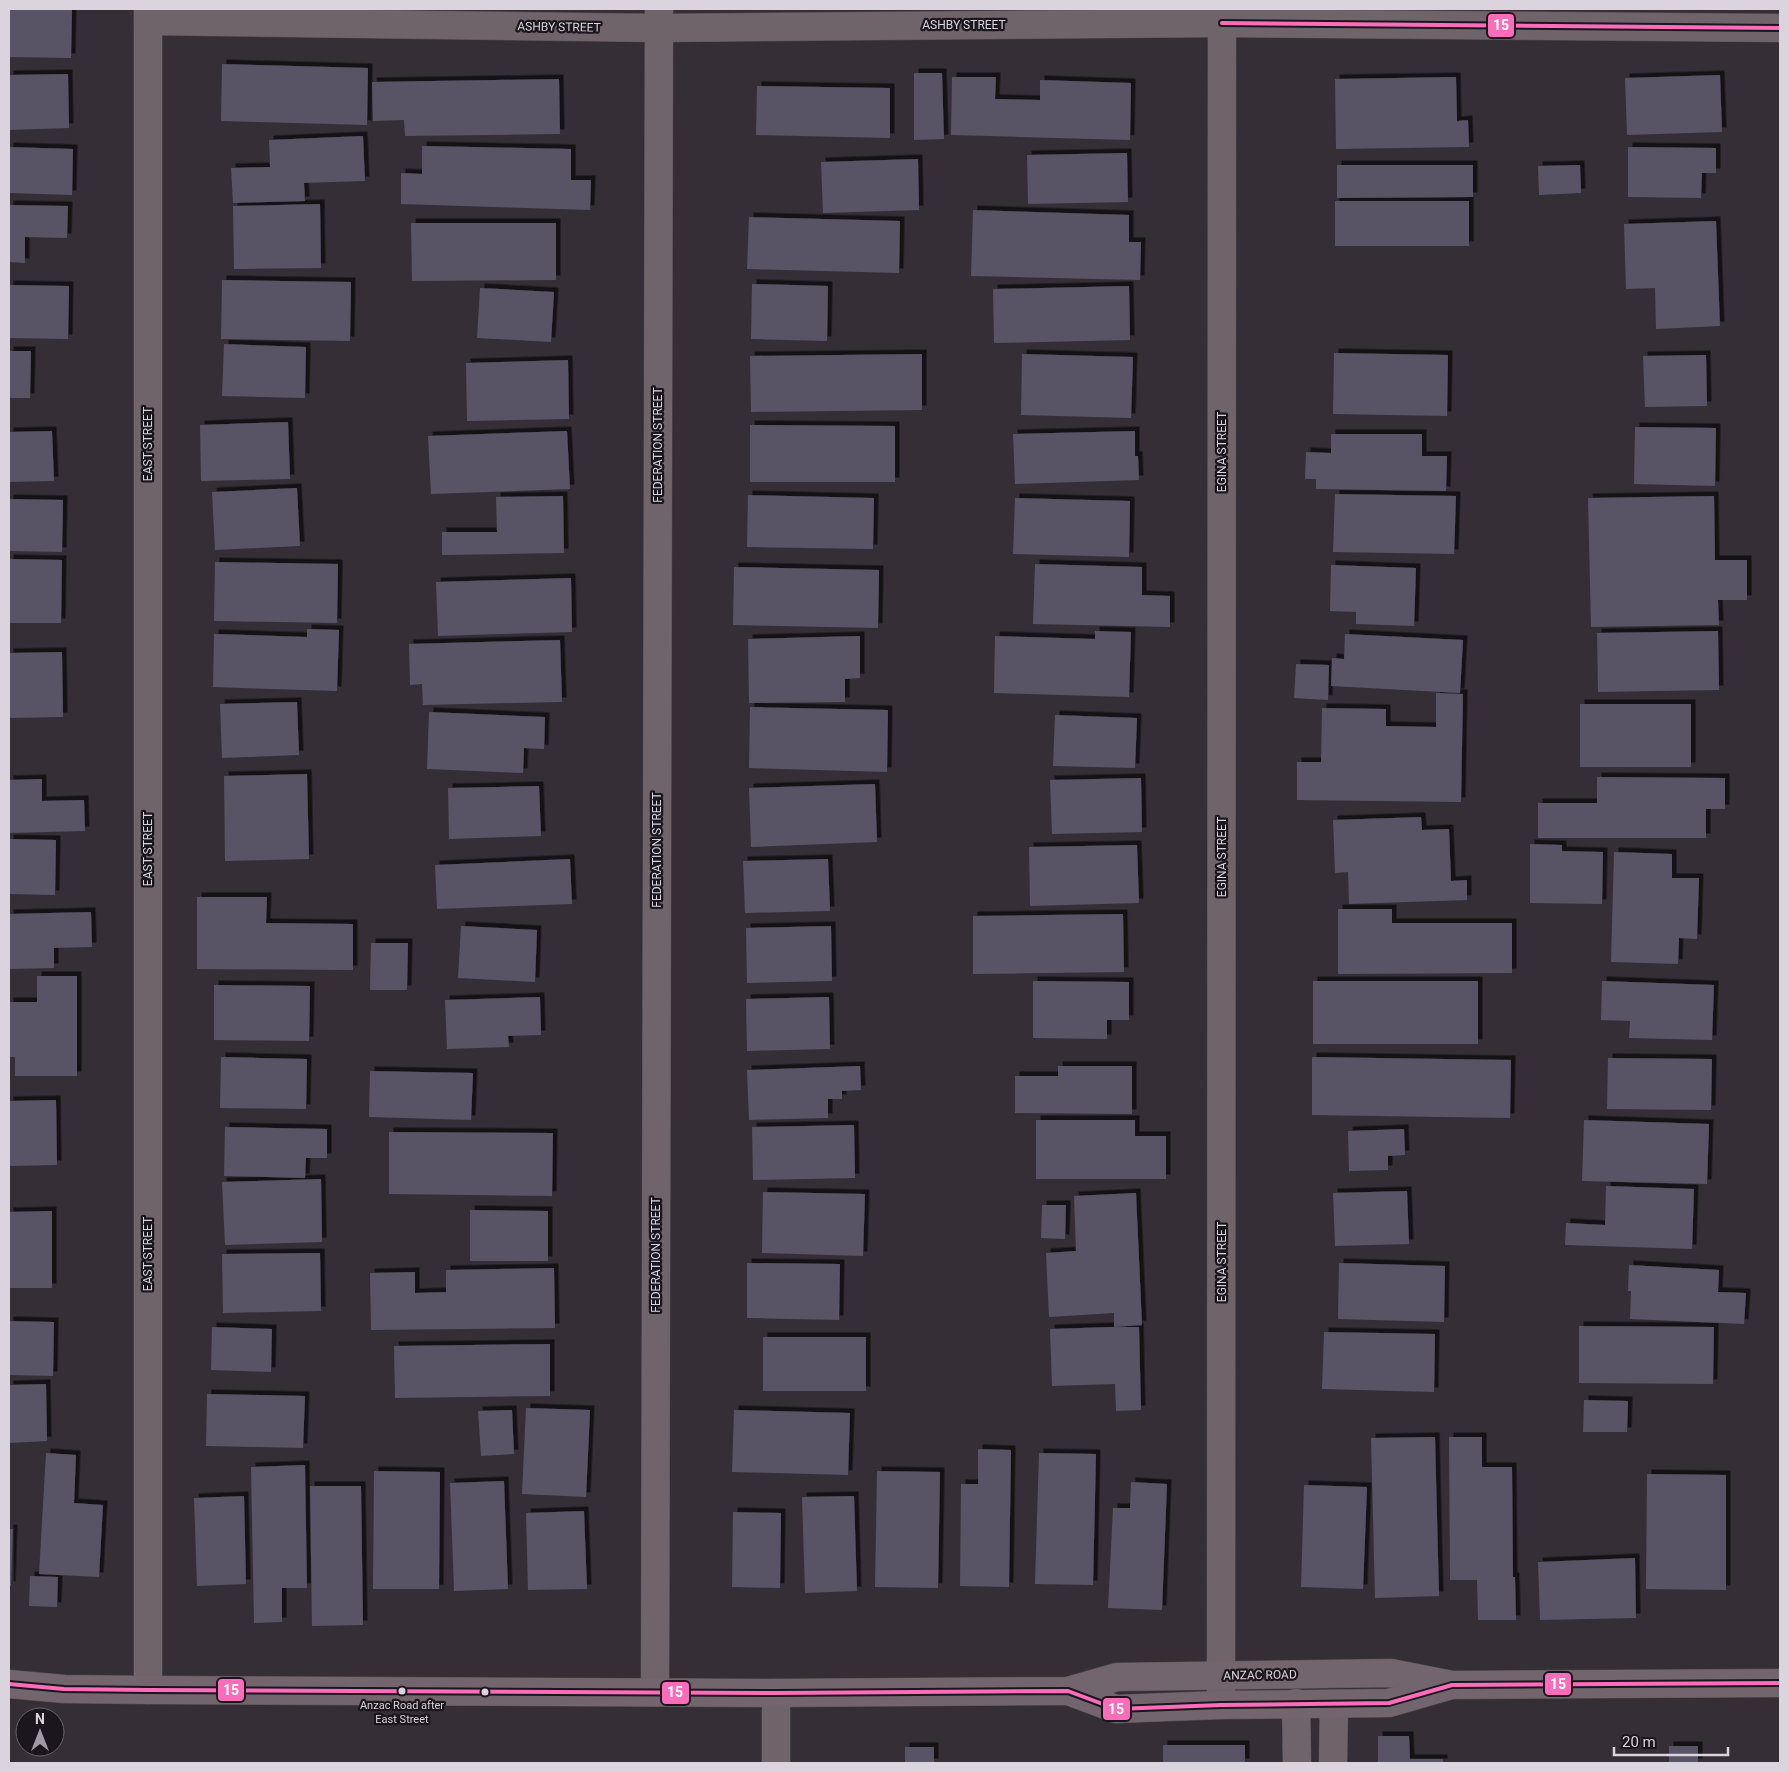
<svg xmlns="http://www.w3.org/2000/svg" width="1789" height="1772" font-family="Roboto,sans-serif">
<defs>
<filter id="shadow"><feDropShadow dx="4.5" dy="-4.5" stdDeviation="0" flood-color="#0009"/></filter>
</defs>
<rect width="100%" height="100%" fill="#352e36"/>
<!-- building -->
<g fill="#585365" filter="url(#shadow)">
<path d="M9 9H72L71 58 9 57Z"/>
<path d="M222 64 368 68 367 125 221 121Z"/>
<path d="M914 73H942L944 139 914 140Z"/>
<path d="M68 74 69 128 9 130V75Z"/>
<path d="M1720 75 1722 132 1627 135 1625 78Z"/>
<path d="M952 77H996L995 99 1040 100V80L1131 83 1130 140 951 135Z"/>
<path d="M1456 77 1457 121 1468 120 1469 147 1336 149 1335 79Z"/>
<path d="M559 79 560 134 405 136 404 120 373 121 372 82Z"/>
<path d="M757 86 890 88V138L756 135Z"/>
<path d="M363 136 365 181 304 183 305 201 233 203 231 168 270 167 269 140Z"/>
<path d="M422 146 571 149V180H591L590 210 401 204V173L422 174Z"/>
<path d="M9 147 73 149 72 195 9 193Z"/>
<path d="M1628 147 1716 148V173H1702L1701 198 1628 197Z"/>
<path d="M1127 153 1128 202 1028 204 1027 155Z"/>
<path d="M918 159 919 210 823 213 821 162Z"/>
<path d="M1337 165H1473V197L1337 198Z"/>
<path d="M1580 165 1581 193 1539 195 1538 166Z"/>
<rect x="1335" y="201" width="134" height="45"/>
<path d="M320 204 321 268 234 269 233 206Z"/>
<path d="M9 205 68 206 67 238 25 237V263L9 262Z"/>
<path d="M973 210 1129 215V242H1141L1140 280 971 276Z"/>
<path d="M749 217 900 221 899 273 747 269Z"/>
<path d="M1716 221 1720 326 1656 329 1655 288 1626 289 1624 224Z"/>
<path d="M411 223H556V280L412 281Z"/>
<path d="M222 280 351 282 350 341 221 339Z"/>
<path d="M752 284 828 286 827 341 751 339Z"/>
<path d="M9 285 69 286 68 339 9 338Z"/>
<path d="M1129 286 1130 340 994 343 993 289Z"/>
<path d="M480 288 554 292 551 342 477 338Z"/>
<path d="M224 344 306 347 305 398 222 396Z"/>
<path d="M9 351H31L30 398H9Z"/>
<path d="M1334 353 1448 355 1447 416 1333 414Z"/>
<path d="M922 354V410L751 412 750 356Z"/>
<path d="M1022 354 1133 357 1131 418 1021 415Z"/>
<path d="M1706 355 1707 406 1645 407 1643 356Z"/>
<path d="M568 360 569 419 467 421 466 363Z"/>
<path d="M288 422 290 479 201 481 200 425Z"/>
<path d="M750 425 895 426V482H750Z"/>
<path d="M1635 427 1716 428 1715 486 1634 484Z"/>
<path d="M52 431 54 481 9 482V432Z"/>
<path d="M567 431 570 489 431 494 428 436Z"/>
<path d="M1135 431V456H1138L1139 480 1015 484 1013 434Z"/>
<path d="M1331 434H1422V456H1447L1446 491 1316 489V479H1305L1306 452 1331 453Z"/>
<path d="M297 488 300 546 215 550 212 492Z"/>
<path d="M1335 494 1456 496 1454 554 1333 552Z"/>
<path d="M748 495 874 498 873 549 747 547Z"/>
<path d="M563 496 564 553 442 555V532H497L496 497Z"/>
<path d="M1714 496 1715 560H1747V600H1718L1719 625 1591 627 1588 498Z"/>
<path d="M1015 498 1130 501 1129 557 1013 554Z"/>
<path d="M9 499 63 500 62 552 9 551Z"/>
<path d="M9 559 62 560 61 623H9Z"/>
<path d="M215 562 338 564 337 623 214 621Z"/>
<path d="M1035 564 1142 567V595L1170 596V627L1033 624Z"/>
<path d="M1331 565 1416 568 1414 626 1356 624V612L1330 611Z"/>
<path d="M734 567 879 570 878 628 733 625Z"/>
<path d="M571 578 572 632 438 636 436 582Z"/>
<path d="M307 629 339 630 337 691 213 687 214 634 307 637Z"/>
<path d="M1095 631 1131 632 1129 697 994 693 995 636 1095 639Z"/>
<path d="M1718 631 1719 690 1598 692 1597 633Z"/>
<path d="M1345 634 1463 640 1460 693 1331 686 1332 658 1344 659Z"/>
<path d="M860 636V678L845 679V702L749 703 748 639Z"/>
<path d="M560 640 562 702 423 705 422 684 410 685 409 644Z"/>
<path d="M62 652 63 717 9 718V653Z"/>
<path d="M1296 664 1329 665 1328 700 1294 698Z"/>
<path d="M1436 693 1463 694 1461 802 1297 800V762H1321L1322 708 1386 709V726L1436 727Z"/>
<path d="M297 702 299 755 222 758 220 704Z"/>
<rect x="1580" y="704" width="111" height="63"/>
<path d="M750 707 888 710 887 772 749 768Z"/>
<path d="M429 712 545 717 544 749 524 748 523 773 427 769Z"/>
<path d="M1055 715 1137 718 1135 768 1053 766Z"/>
<path d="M307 774 309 859 225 861 224 776Z"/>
<path d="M1597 777 1725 778V809H1706V838H1538V803H1597Z"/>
<path d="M1141 778 1142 832 1052 834 1050 780Z"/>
<path d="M42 779V801L84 800 85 831 9 833V780Z"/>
<path d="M875 784 877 842 751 847 749 788Z"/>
<path d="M539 786 541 836 449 839 448 788Z"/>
<path d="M1421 817 1422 830 1449 829 1451 881 1467 880V900L1349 904 1348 872 1335 873 1333 820Z"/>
<path d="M9 839 56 840 55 895 9 894Z"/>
<path d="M1530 844 1562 845V851L1603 852 1602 904 1530 903Z"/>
<path d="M1137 845 1139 903 1030 906 1029 847Z"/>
<path d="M1614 852 1672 854V878H1699L1697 939 1679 938 1678 964 1611 962Z"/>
<path d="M570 859 572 904 437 909 435 865Z"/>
<path d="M828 859 830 911 745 913 743 861Z"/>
<path d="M197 897H267L266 923 353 924V970L197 969Z"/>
<path d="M1338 909H1392V923H1512V973L1338 974Z"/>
<path d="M91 912 92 947 54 948V968L9 969V914Z"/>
<path d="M1123 914 1124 972 973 974V916Z"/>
<path d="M461 926 537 930 535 982 458 978Z"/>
<path d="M831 926 832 981 747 983 746 928Z"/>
<path d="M371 943H408L407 990H370Z"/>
<path d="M37 976H77V1076H15V1057H9V1002H37Z"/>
<path d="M1033 981 1129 982V1020H1107V1039L1033 1038Z"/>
<rect x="1313" y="981" width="165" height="63"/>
<path d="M1602 981 1714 985 1712 1040 1629 1038 1630 1021 1601 1020Z"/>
<path d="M214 985 310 986 309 1041 214 1040Z"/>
<path d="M540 997 541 1035 508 1036 509 1047 447 1049 445 1000Z"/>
<path d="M829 997 830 1049 747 1051 746 999Z"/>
<path d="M221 1057 307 1059 306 1109 220 1108Z"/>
<path d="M1312 1057 1511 1060 1510 1118 1312 1115Z"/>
<path d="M1608 1058 1712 1059 1711 1110 1607 1109Z"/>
<path d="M860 1066 861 1090 842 1091V1099H828V1118L749 1120 747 1070Z"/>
<path d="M1058 1066H1132V1114L1015 1113V1076H1058Z"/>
<path d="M370 1071 473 1073 471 1120 369 1117Z"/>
<path d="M56 1100 57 1165 9 1166V1101Z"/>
<path d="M1036 1120H1135V1136H1166V1179H1036Z"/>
<path d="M1584 1120 1709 1124 1707 1184 1582 1181Z"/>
<path d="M854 1125 855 1178 753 1180 752 1127Z"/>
<path d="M225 1127 327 1129V1158H306L305 1178 224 1176Z"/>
<path d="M1404 1129 1405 1155 1388 1156V1170L1349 1171 1348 1131Z"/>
<path d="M389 1132 553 1133 552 1196 389 1194Z"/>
<path d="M321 1179 322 1242 225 1245 222 1182Z"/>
<path d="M1606 1186 1694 1189 1692 1249 1565 1245 1566 1223 1605 1225Z"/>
<path d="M1407 1191 1409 1244 1335 1246 1333 1193Z"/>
<path d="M763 1192 865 1194 863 1256 762 1253Z"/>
<path d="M1136 1193 1142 1325 1114 1327V1313L1049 1317 1046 1253 1076 1251 1074 1196Z"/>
<path d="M1042 1205H1066L1065 1239 1041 1238Z"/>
<path d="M470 1210 548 1211V1261H470Z"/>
<path d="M52 1211V1288H9V1212Z"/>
<path d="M320 1253 321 1311 223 1313 222 1254Z"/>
<path d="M747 1263 840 1264 839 1320 747 1318Z"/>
<path d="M1339 1263 1445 1266 1444 1322 1338 1319Z"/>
<path d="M1629 1265 1719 1270 1718 1292 1746 1293 1744 1324 1630 1319 1631 1291H1628Z"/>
<path d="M554 1268 555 1328 371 1330 370 1273 415 1272V1293L446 1292V1270Z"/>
<path d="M9 1321 54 1322 53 1376 9 1375Z"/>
<path d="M1579 1326 1714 1327 1713 1384 1579 1383Z"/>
<path d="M212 1327 272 1329 271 1372 211 1370Z"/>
<path d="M1111 1327H1139L1141 1410 1116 1411 1115 1384 1052 1386 1050 1329Z"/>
<path d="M1324 1332 1435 1334 1434 1392 1322 1389Z"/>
<rect x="763" y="1337" width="103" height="54"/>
<path d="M550 1344V1396L395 1398 394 1346Z"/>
<path d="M46 1384 47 1441 9 1443V1385Z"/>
<path d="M207 1394 305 1396 303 1448 206 1446Z"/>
<path d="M1584 1400 1628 1401 1627 1432H1583Z"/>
<path d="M526 1408 590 1410 586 1497 522 1494Z"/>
<path d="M512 1410 514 1454 481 1456 478 1411Z"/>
<path d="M734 1410 850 1413 848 1475 732 1472Z"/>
<path d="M1435 1437 1439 1596 1375 1598 1371 1438Z"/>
<path d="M1449 1437H1482V1467H1512L1513 1577H1515L1516 1620H1478L1477 1580H1450Z"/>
<path d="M978 1449 1011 1450 1009 1587 960 1586 961 1484H978Z"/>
<path d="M46 1453 76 1455 74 1503 103 1505 99 1577 39 1574Z"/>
<path d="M1039 1453 1096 1454 1093 1585 1035 1584Z"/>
<path d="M305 1465 307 1588H282V1622L254 1623 251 1467Z"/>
<path d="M374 1471 440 1472 439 1589H373Z"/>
<path d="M877 1471 940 1472 938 1588 875 1587Z"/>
<path d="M1647 1474 1726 1475V1590L1646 1589Z"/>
<path d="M504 1481 508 1589 454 1591 450 1483Z"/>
<path d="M1131 1482 1167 1484 1162 1610 1108 1608 1113 1508H1130Z"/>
<path d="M1304 1485 1367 1487 1363 1589 1301 1587Z"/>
<path d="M310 1486H361L363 1625 312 1626Z"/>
<path d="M244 1496 246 1584 197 1586 194 1498Z"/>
<path d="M854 1496 857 1591 805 1593 802 1497Z"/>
<path d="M584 1511 587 1589 528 1590 526 1513Z"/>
<path d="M733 1512 781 1513 780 1588 732 1587Z"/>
<path d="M9 1529H13L11 1586H9Z"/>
<path d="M1635 1558 1636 1618 1540 1620 1538 1562Z"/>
<path d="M30 1576 58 1577 57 1607 29 1606Z"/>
<path d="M1378 1736H1409L1410 1759H1443V1763H1378Z"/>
<rect x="1163" y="1745" width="82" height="18"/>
<rect x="1669" y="1746" width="29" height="17"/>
<rect x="905" y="1747" width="29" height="16"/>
</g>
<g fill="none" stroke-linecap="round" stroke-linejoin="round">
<defs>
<g id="minor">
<path d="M148 9V1690"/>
<path d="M148 21 659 28 1222 23 1780 28"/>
<path d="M655 1692 659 9"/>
<path d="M776 1693V1763"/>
<path d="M1296 1703 1297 1763"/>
<path d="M1333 1763 1334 1704"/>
</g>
<path id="tertiary" d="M1221 1705 1222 9"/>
<g id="secondary">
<path d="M9 1684 64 1689 148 1690 776 1693 1068 1691 1117 1677 1391 1673 1452 1685 1780 1683"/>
<path d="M1068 1691 1116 1709 1221 1705 1389 1703 1448 1686"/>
</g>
</defs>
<!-- minor casing -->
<use href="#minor" stroke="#524d53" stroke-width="29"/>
<!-- tertiary casing -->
<use href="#tertiary" stroke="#524d53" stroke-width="29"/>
<!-- secondary casing -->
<use href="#secondary" stroke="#524d53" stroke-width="29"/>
<!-- minor -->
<use href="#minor" stroke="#70646b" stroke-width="28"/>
<!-- tertiary -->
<use href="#tertiary" stroke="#70646b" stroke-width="28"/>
<!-- secondary -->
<use href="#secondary" stroke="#72656d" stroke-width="28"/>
<defs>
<g id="bus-1">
<path d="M1222 23 1780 28"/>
<path d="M9 1684 64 1689 148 1690 776 1693 1068 1691 1116 1709 1221 1705 1389 1703 1452 1685 1780 1683"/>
</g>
</defs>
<!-- bus-1 casing -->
<use href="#bus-1" stroke="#1b161d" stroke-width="8"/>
<!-- bus-1 -->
<use href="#bus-1" stroke="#fb6dba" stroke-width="4"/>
</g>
<!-- markers -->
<g fill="#dbd3dd" stroke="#1b161d" stroke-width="2">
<circle cx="402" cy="1691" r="4.5"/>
<circle cx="485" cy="1692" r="4.5"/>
</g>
<g text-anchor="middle" stroke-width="4.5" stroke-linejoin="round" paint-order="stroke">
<!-- bus labels -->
<g font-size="11" fill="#dbd3dd" stroke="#1b161d">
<text x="402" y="1709">Anzac Road after<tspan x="402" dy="14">East Street</tspan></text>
</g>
<!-- street labels -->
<g font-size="12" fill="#dbd3dd" stroke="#1b161d">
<text x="964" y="29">ASHBY STREET</text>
<text transform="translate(559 27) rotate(1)" y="4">ASHBY STREET</text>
<text transform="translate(148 444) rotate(-90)" y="4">EAST STREET</text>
<text transform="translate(658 445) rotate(-90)" y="4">FEDERATION STREET</text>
<text transform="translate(1222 452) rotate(-90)" y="4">EGINA STREET</text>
<text transform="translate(148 849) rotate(-90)" y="4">EAST STREET</text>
<text transform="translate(657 850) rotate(-90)" y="4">FEDERATION STREET</text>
<text transform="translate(1222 857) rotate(-90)" y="4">EGINA STREET</text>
<text transform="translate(148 1254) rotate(-90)" y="4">EAST STREET</text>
<text transform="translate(656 1255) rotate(-90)" y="4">FEDERATION STREET</text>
<text transform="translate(1222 1262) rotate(-90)" y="4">EGINA STREET</text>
<text transform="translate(1260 1675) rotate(-1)" y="4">ANZAC ROAD</text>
</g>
</g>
<g stroke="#1b161d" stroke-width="2">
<rect x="1487" y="13" width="28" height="25" rx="5" fill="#fb6dba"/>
<rect x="1544" y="1672" width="28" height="24" rx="5" fill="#fb6dba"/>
<rect x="217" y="1678" width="28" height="24" rx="5" fill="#fb6dba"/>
<rect x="661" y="1681" width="29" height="24" rx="5" fill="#fb6dba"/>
<rect x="1102" y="1697" width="29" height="24" rx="5" fill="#fb6dba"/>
</g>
<g font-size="14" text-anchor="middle" font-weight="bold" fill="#fff">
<text x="1501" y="30">15</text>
<text x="1558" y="1689">15</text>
<text x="231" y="1695">15</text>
<text x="675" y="1697">15</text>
<text x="1116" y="1714">15</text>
</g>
<!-- border -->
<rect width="1789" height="1772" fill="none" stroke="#dbd3dd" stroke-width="20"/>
<!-- north arrow -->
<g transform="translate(40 1732)"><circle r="24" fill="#1b161d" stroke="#68626a"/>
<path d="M0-4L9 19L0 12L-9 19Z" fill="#a199a3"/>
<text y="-8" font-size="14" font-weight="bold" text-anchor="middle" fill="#dbd3dd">N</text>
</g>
<!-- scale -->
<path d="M1614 1747v8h114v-8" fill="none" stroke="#dbd3dd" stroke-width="2.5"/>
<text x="1622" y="1747" font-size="15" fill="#dbd3dd" stroke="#1b161d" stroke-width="4" paint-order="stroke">20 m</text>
</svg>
